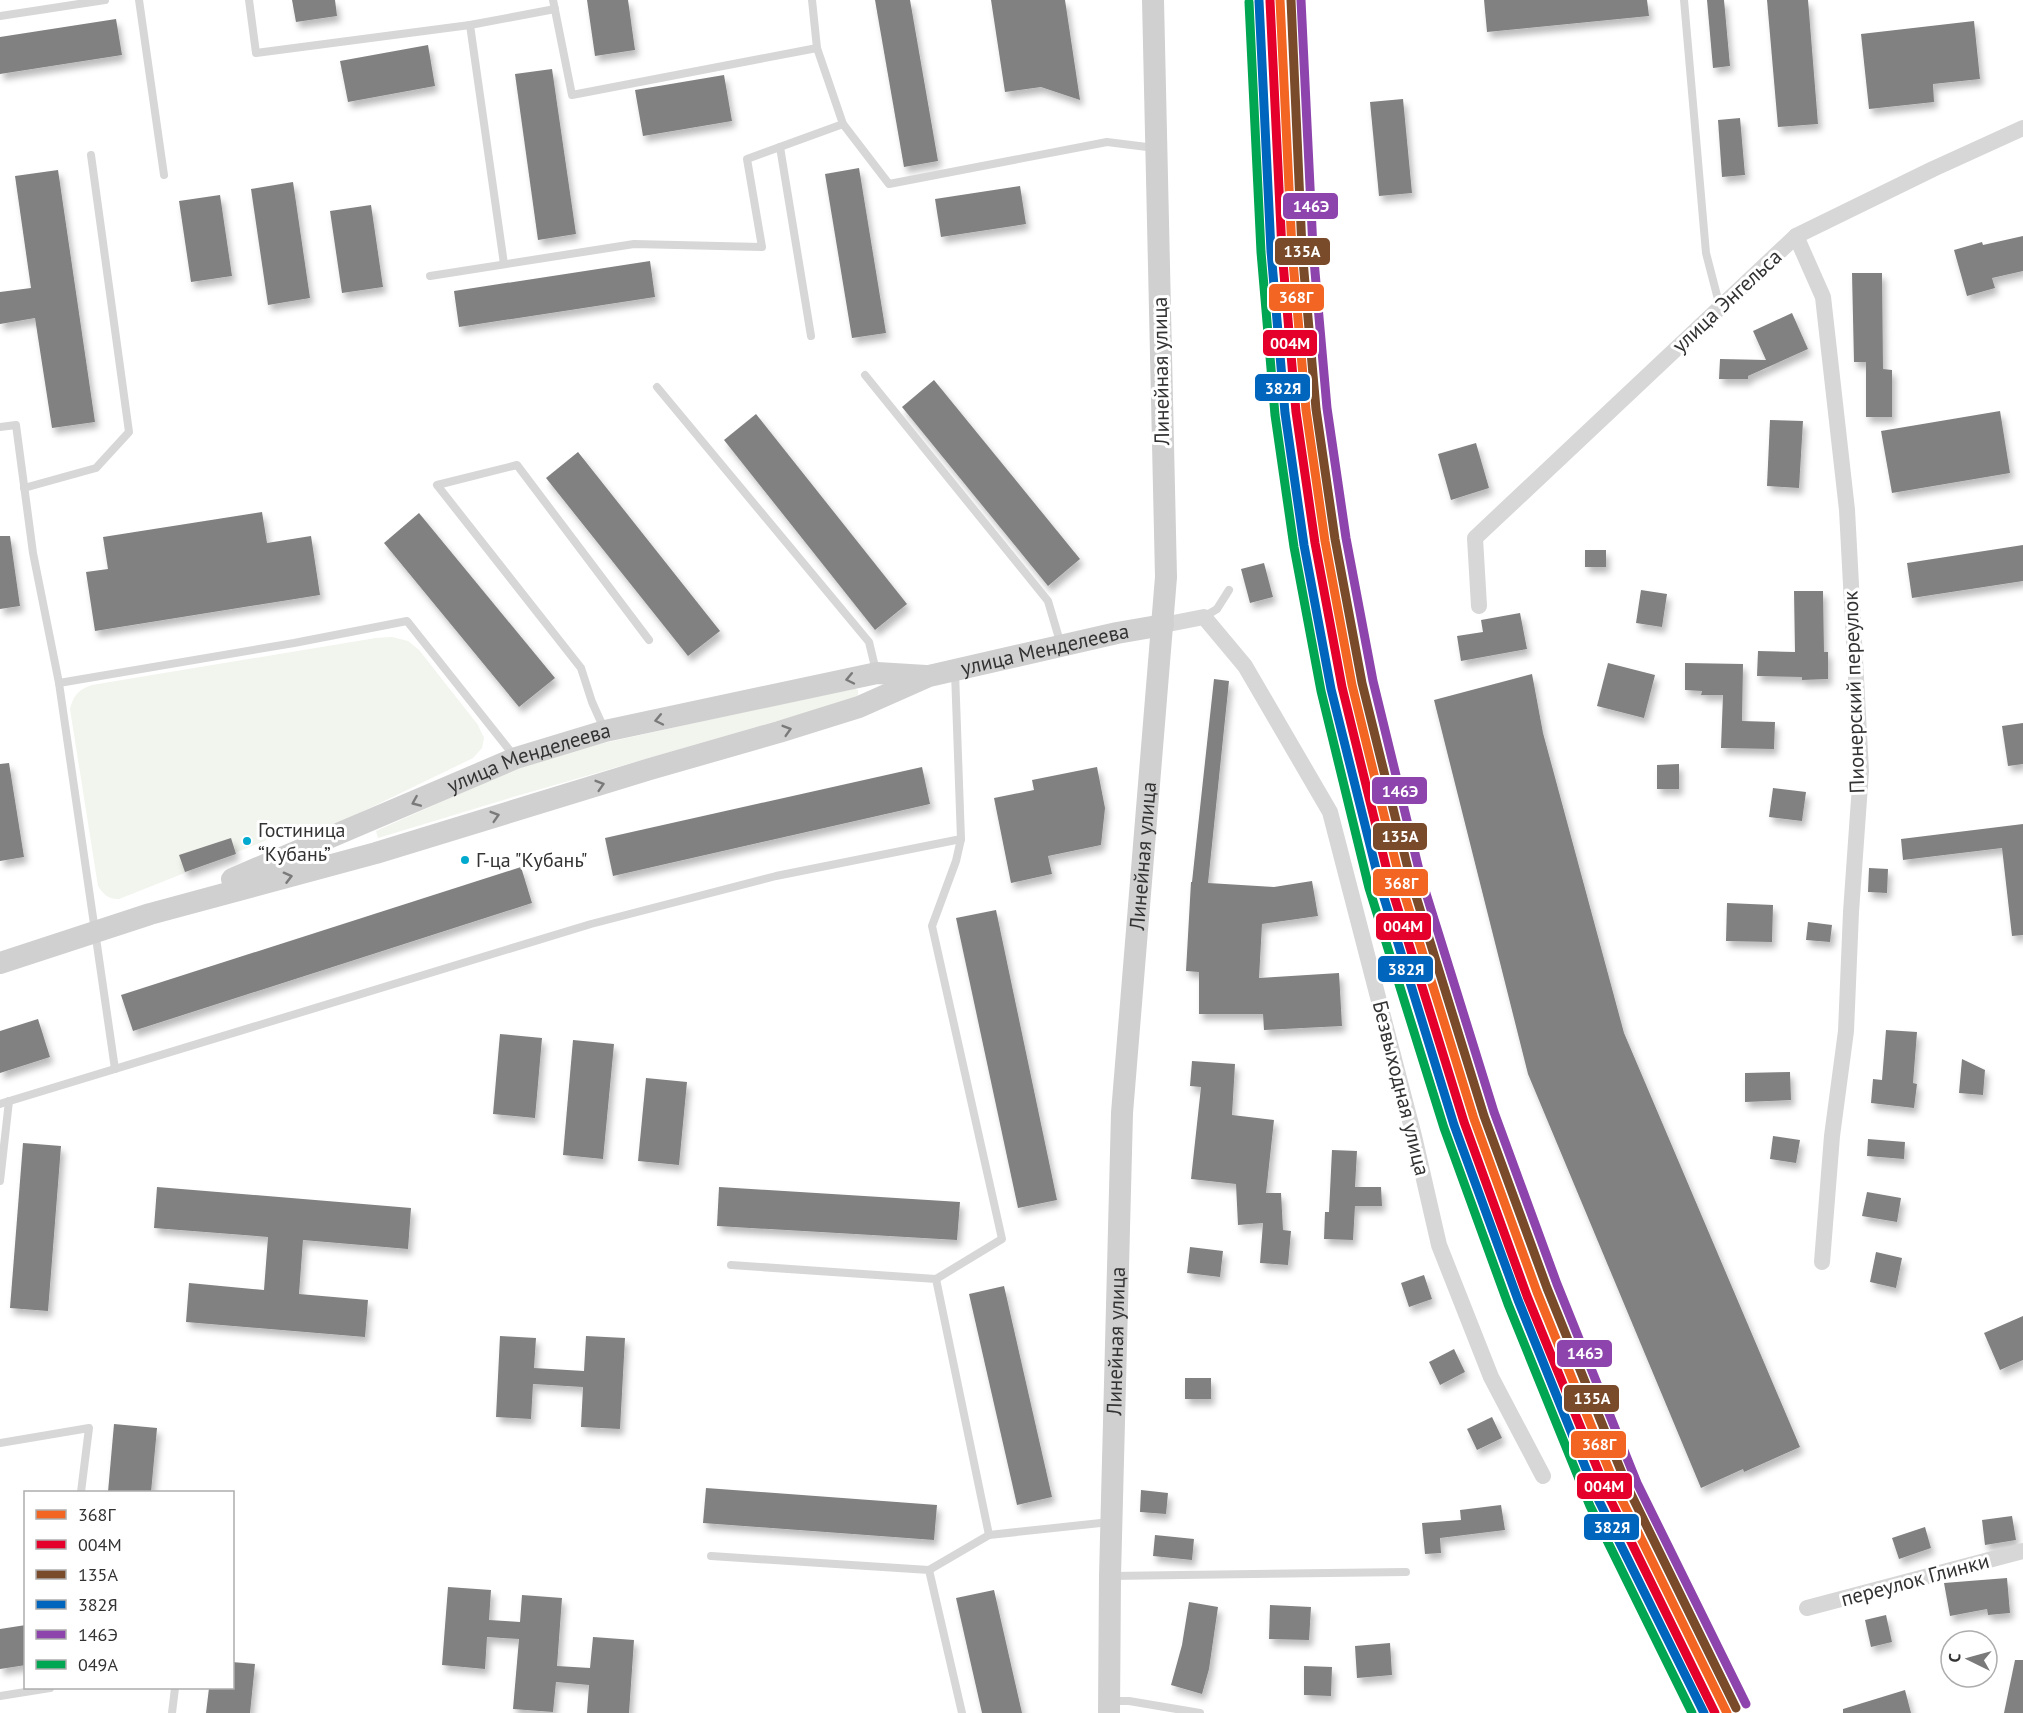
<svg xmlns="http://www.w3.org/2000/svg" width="2023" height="1713" font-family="'PT Sans',sans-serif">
<defs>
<filter id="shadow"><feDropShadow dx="3.5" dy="6" stdDeviation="3" flood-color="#0004"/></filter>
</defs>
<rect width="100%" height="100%" fill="#fff"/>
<!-- green -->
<g fill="#f1f5ed">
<path d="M392 637 408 641 419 650 478 725 484 738 482 748 473 758 341 822 275 837 119 899C108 899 104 895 98 886L70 709C74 694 79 690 92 685L376 638Z"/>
<path d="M853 688 858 690V695L854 699 513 797 378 838 376 831 508 772 568 751Z"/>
</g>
<!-- building -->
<g fill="#818181" filter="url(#shadow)">
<path d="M292 0H335L337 16 296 22Z"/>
<path d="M587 0H628L635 50 595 56Z"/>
<path d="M875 0H910L938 161 904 167Z"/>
<path d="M991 0H1065L1080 100 1041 87 1005 92Z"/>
<path d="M1484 0H1647L1649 16 1487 32Z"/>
<path d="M1707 0H1724L1730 66 1713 68Z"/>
<path d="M1767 0H1808L1818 124 1778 127Z"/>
<path d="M116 19 122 55 0 74V37Z"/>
<path d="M1974 21 1980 79 1933 84 1934 102 1869 109 1861 34Z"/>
<path d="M428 45 435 86 348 102 340 61Z"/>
<path d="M552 69 576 234 538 240 515 74Z"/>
<path d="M724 75 732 121 643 136 635 90Z"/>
<path d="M1403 99 1412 193 1379 196 1370 102Z"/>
<path d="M1740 118 1745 175 1722 177 1718 120Z"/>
<path d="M859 168 886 333 852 338 825 174Z"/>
<path d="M58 170 95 422 52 428 35 318 0 324V292L31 288 15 176Z"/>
<path d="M293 182 310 298 268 305 251 189Z"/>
<path d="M1020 186 1026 224 941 237 935 199Z"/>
<path d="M220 195 232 276 191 282 179 201Z"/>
<path d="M371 205 383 287 342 293 330 211Z"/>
<path d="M2023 236V271L1992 278 1995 288 1967 296 1954 250 1982 242 1983 245Z"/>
<path d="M650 261 655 297 459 327 454 291Z"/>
<path d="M1852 273H1882L1883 369 1892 370V417H1866V362H1854Z"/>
<path d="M1792 313 1808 349 1748 376V379H1719L1720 359 1766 360 1753 331Z"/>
<path d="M934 380 1080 559 1048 586 902 407Z"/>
<path d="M2000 411 2010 473 1892 493 1881 431Z"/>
<path d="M756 414 907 604 875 630 724 440Z"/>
<path d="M1770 420 1803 421 1799 488 1767 486Z"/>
<path d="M1476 443 1489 488 1451 500 1438 454Z"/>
<path d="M578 452 720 631 688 656 546 478Z"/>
<path d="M262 512 267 543 311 536 320 595 95 631 86 572 108 569 103 537Z"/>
<path d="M419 513 555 678 519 707 384 543Z"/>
<path d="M0 536H10L20 606 0 609Z"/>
<path d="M2023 545V581L1912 598 1907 563Z"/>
<rect x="1585" y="550" width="21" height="17"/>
<path d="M1264 563 1273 597 1250 603 1241 569Z"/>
<path d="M1641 590 1667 594 1662 627 1636 623Z"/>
<path d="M1794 591H1823L1824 652H1828V679L1802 680V677L1757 676 1758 651 1795 652Z"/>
<path d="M1520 613 1527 649 1461 661 1457 636 1483 632 1481 620Z"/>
<path d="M1608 663 1655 675 1644 718 1597 706Z"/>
<path d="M1685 663 1743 664 1742 721 1775 722 1774 749 1721 748 1723 695H1701L1702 691 1685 690Z"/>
<path d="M1532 674 1543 733 1624 1033 1800 1447 1744 1472 1743 1469 1701 1488 1528 1074 1434 700Z"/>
<path d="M1214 679 1229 681 1208 883 1274 887 1312 881 1318 916 1262 924 1259 978 1339 973 1342 1026 1264 1030 1263 1014H1199V972L1186 971 1191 882H1192Z"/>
<path d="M2023 723V764L2008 766 2002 726Z"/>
<path d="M9 763 24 857 0 861V764Z"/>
<path d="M1679 764V789H1657V765Z"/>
<path d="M922 767 930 804 613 876 605 838Z"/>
<path d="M1097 767 1105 808 1101 845 1048 856 1052 874 1011 883 994 798 1034 790 1032 780Z"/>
<path d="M1773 788 1806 792 1802 821 1769 817Z"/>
<path d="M2023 824V935L2012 936 2002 848 1903 860 1901 839Z"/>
<path d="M231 838 236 854 185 872 179 855Z"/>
<path d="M521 867 532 903 133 1031 121 995Z"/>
<path d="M1869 868 1888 869 1887 893 1868 892Z"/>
<path d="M1727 903 1773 905 1772 942 1726 941Z"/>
<path d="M996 910 1057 1200 1018 1208 956 918Z"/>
<path d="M1808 922 1832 925 1830 942 1806 940Z"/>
<path d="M38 1019 50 1057 0 1073V1031Z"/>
<path d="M1886 1030 1917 1032 1913 1083 1917 1084 1914 1108 1871 1103 1873 1079 1882 1080Z"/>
<path d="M500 1034 542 1038 535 1118 493 1114Z"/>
<path d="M573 1040 614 1044 603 1159 563 1155Z"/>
<path d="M1962 1059 1985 1070 1983 1095 1959 1093Z"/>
<path d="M1192 1061 1235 1064 1232 1115 1274 1120 1266 1193H1281L1283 1230 1291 1231 1288 1265 1260 1263 1263 1223 1238 1225 1236 1184 1191 1179 1201 1087 1190 1086Z"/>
<path d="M1790 1072 1791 1100 1745 1102V1073Z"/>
<path d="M646 1078 687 1082 679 1165 638 1161Z"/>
<path d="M1773 1136 1800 1140 1796 1163 1770 1159Z"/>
<path d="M1868 1139 1905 1142 1904 1159 1867 1156Z"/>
<path d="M23 1143 61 1146 48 1311 10 1308Z"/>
<path d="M1332 1150 1357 1151 1355 1187H1381L1382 1206H1355L1353 1240 1324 1239 1325 1212H1329Z"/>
<path d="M157 1187 411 1208 408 1249 303 1240 299 1294 368 1300 365 1337 186 1322 189 1283 264 1290 268 1237 154 1228Z"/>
<path d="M719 1187 960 1202 957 1240 717 1226Z"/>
<path d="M1867 1192 1901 1198 1897 1222 1862 1216Z"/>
<path d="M1190 1247 1223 1251 1220 1277 1187 1273Z"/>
<path d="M1876 1252 1902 1258 1896 1288 1870 1282Z"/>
<path d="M1424 1275 1432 1299 1409 1307 1401 1283Z"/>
<path d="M1004 1286 1052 1497 1017 1505 969 1294Z"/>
<path d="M2023 1316V1360L2000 1370 1984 1333Z"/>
<path d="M500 1336 536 1338 534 1368 584 1371 586 1336 625 1338 620 1429 581 1427 583 1387 533 1384 531 1419 496 1417Z"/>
<path d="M1454 1349 1465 1372 1440 1385 1429 1362Z"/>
<rect x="1185" y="1378" width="26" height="21"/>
<path d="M1492 1417 1502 1438 1477 1450 1467 1429Z"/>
<path d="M114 1424 157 1428 151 1492H108Z"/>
<path d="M706 1488 937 1505 934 1540 703 1523Z"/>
<path d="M1141 1490 1168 1493 1166 1514 1140 1512Z"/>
<path d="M1501 1505 1505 1530 1440 1538 1441 1553 1425 1554 1422 1523 1461 1520 1460 1510Z"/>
<path d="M2012 1516 2016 1540 1985 1545 1982 1520Z"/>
<path d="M1925 1527 1931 1548 1899 1559 1892 1538Z"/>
<path d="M1155 1535 1194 1539 1192 1560 1153 1556Z"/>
<path d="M2007 1578 2010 1613 1988 1615 1987 1609 1950 1616 1944 1583Z"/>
<path d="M448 1587 491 1590 489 1620 520 1622 522 1595 562 1598 557 1666 590 1668 593 1637 634 1640 629 1713H587L589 1685 556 1682 553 1712 513 1709 519 1639 487 1637 485 1669 442 1665Z"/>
<path d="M994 1590 1022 1713H982L956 1598Z"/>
<path d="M1189 1602 1218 1607 1209 1669 1202 1694 1171 1685 1182 1645Z"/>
<path d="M1270 1605 1311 1607 1309 1640 1269 1639Z"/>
<path d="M1886 1615 1892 1642 1871 1647 1865 1620Z"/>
<path d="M26 1625V1665L0 1669V1629Z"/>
<path d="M1390 1643 1392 1675 1357 1678 1355 1646Z"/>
<path d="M2015 1660H2023V1713H2004Z"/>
<path d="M232 1662 255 1664 250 1713H206L209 1688H232Z"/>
<path d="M1304 1666 1332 1667 1331 1696 1304 1695Z"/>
<path d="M1905 1690 1911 1713H1843V1709Z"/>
</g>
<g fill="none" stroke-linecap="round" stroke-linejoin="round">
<!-- lane -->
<g stroke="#d7d7d7" stroke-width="8">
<path d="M139 0 164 175"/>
<path d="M249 0 256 53 470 25 555 9"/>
<path d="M553 0 572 95 817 48 843 124 889 184 1107 142 1155 148"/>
<path d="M812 0 817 48"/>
<path d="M1684 0 1706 253 1720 307"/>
<path d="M0 16 105 0"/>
<path d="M470 25 504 264"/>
<path d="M780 147 811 336"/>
<path d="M430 276 634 244 762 247 747 159 843 124"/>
<path d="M865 375 1048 601 1061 645"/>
<path d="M657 387 869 642 876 671"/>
<path d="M0 427 16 425 33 553 59 683"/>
<path d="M24 488 96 468 129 432 91 155"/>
<path d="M1204 617 1217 609 1229 590"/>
<path d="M605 731 592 702 581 668 437 485 517 465 649 640"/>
<path d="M115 1069 59 683 294 643 407 621 515 757"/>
<path d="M0 1104 591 924 776 876 961 839"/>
<path d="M0 1181 9 1101"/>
<path d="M731 1265 936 1279 989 1535"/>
<path d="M936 1279 1002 1239 932 926 956 861 961 839 955 672"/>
<path d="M0 1443 89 1428 81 1492"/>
<path d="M711 1556 929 1570 962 1713"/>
<path d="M929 1570 989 1535 1110 1522"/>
<path d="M1110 1576 1406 1572"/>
<path d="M0 1696 50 1688"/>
<path d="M1111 1701H1129L1200 1713"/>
<path d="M172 1713 175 1688"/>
</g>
<!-- street -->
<g stroke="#d7d7d7" stroke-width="16">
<path d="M1796 236 1823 297 1847 510 1861 771 1851 912 1846 1031 1832 1136 1822 1262"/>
<path d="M1479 606 1475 538 1796 236 1933 169 2023 128"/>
<path d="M1163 625 1204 617 1245 666 1330 812 1414 1136 1439 1245 1491 1377 1543 1476"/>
<path d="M1807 1608 2023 1551"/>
</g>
<!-- secondary -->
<g stroke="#d0d0d0" stroke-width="22">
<path id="s1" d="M232 879 516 758 605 731 877 673 926 676"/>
<path id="s2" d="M0 963 150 914 376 853 650 769 779 732 859 707 929 676 1117 633 1163 625"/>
<path id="s3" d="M1109 1713 1110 1576 1122 1113 1166 577 1153 0"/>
</g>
<defs>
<path id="rail-1" d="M1280 0 1292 250 1306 410 1325 541 1352 685 1400 880 1474 1119 1537 1292 1618 1492 1727 1713"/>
<path id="rail-2" d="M1270 1 1282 251 1296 412 1315 543 1342 687 1390 883 1464 1122 1527 1296 1609 1497 1715 1713"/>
<path id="rail-3" d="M1291 0 1302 249 1316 409 1335 539 1362 683 1410 877 1484 1116 1547 1288 1628 1488 1736 1708"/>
<path id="rail-4" d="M1259 1 1271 251 1285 413 1304 545 1331 689 1380 885 1454 1125 1518 1300 1599 1501 1704 1713"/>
<path id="rail-5" d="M1301 0 1313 249 1327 408 1346 538 1373 681 1420 874 1494 1112 1557 1284 1637 1483 1746 1704"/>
<path id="rail-6" d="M1249 2 1261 252 1275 415 1294 547 1321 691 1369 888 1444 1128 1508 1304 1590 1506 1692 1713"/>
</defs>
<!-- rail-1 casing -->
<use href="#rail-1" stroke="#fff" stroke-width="14"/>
<!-- rail-2 casing -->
<use href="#rail-2" stroke="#fff" stroke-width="14"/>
<!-- rail-3 casing -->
<use href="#rail-3" stroke="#fff" stroke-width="14"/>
<!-- rail-4 casing -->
<use href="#rail-4" stroke="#fff" stroke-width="14"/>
<!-- rail-5 casing -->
<use href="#rail-5" stroke="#fff" stroke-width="14"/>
<!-- rail-6 casing -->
<use href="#rail-6" stroke="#fff" stroke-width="14"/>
<!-- rail-1 -->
<use href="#rail-1" stroke="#f26522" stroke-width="9"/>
<!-- rail-2 -->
<use href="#rail-2" stroke="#e4002b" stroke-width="9"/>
<!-- rail-3 -->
<use href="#rail-3" stroke="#7a4b2a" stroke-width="9"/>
<!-- rail-4 -->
<use href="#rail-4" stroke="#0065bd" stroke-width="9"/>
<!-- rail-5 -->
<use href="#rail-5" stroke="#8e44ad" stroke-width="9"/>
<!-- rail-6 -->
<use href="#rail-6" stroke="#00a651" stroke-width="9"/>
</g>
<!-- one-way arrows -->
<defs><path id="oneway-chevron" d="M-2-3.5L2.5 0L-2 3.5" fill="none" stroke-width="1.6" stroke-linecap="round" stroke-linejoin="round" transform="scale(1.5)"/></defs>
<g stroke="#7a7a7a">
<use href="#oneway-chevron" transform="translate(850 679) rotate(168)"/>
<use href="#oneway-chevron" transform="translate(659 720) rotate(168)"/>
<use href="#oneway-chevron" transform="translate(787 730) rotate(-17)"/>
<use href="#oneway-chevron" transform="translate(600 785) rotate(-17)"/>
<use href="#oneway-chevron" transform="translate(416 802) rotate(157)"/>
<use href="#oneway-chevron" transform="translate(495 816) rotate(-17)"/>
<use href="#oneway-chevron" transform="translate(288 877) rotate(-15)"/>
</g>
<!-- markers -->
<g fill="#00a9ce" stroke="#fff" stroke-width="2">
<circle cx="247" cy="841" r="5"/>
<circle cx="465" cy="860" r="5"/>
</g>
<g text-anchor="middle" stroke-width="6" stroke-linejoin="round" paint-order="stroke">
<!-- bus labels -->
<g font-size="20" fill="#333" stroke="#fff" text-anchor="start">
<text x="258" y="837">Гостиница<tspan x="258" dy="24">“Кубань”</tspan></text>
<text x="476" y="867">Г-ца "Кубань"</text>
</g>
<!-- street labels -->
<g font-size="21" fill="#333" stroke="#fff">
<text transform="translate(1727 301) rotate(-43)" y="7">улица Энгельса</text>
<text transform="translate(1161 371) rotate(-91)" y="7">Линейная улица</text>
<text dy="7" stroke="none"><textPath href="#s2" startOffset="1092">улица Менделеева</textPath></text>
<text transform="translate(1854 692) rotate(-92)" y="7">Пионерский переулок</text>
<text dy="7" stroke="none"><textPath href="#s1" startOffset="321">улица Менделеева</textPath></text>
<text dy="7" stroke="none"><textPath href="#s3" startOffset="858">Линейная улица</textPath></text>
<text transform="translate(1401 1088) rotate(76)" y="7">Безвыходная улица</text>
<text dy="7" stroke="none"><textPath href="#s3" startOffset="372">Линейная улица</textPath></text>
<text transform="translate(1915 1580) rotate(-15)" y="7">переулок Глинки</text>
</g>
</g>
<g stroke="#fff" stroke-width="2">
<rect x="1282" y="192" width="57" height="28" rx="6" fill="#8e44ad"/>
<rect x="1274" y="237" width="57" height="29" rx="6" fill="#7a4b2a"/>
<rect x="1268" y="283" width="57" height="29" rx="6" fill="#f26522"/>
<rect x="1262" y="329" width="56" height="28" rx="6" fill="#e4002b"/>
<rect x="1254" y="373" width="57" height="29" rx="6" fill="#0065bd"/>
<rect x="1371" y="776" width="57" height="29" rx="6" fill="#8e44ad"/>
<rect x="1372" y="822" width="56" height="29" rx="6" fill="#7a4b2a"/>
<rect x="1372" y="868" width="57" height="29" rx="6" fill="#f26522"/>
<rect x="1375" y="912" width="57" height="29" rx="6" fill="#e4002b"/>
<rect x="1377" y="955" width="57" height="28" rx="6" fill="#0065bd"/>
<rect x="1556" y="1339" width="57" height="29" rx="6" fill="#8e44ad"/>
<rect x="1563" y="1384" width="57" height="29" rx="6" fill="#7a4b2a"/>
<rect x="1570" y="1430" width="57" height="29" rx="6" fill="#f26522"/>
<rect x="1576" y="1472" width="57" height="28" rx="6" fill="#e4002b"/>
<rect x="1583" y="1513" width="57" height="28" rx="6" fill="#0065bd"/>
</g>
<g font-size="16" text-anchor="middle" font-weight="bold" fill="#fff">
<text x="1311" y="212">146Э</text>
<text x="1302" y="257">135А</text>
<text x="1296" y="303">368Г</text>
<text x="1290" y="349">004М</text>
<text x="1283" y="394">382Я</text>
<text x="1400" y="797">146Э</text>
<text x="1400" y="842">135А</text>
<text x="1401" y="889">368Г</text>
<text x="1403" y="932">004М</text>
<text x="1406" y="975">382Я</text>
<text x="1585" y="1359">146Э</text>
<text x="1592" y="1404">135А</text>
<text x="1599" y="1450">368Г</text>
<text x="1604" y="1492">004М</text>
<text x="1612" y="1533">382Я</text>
</g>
<!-- legend -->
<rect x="24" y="1491" width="210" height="198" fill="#ffffff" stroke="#adadad" stroke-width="1.5"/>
<rect x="36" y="1510" width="30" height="9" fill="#f26522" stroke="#adadad" stroke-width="1.5"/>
<text x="78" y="1521" font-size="18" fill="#333333">368Г</text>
<rect x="36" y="1540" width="30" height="9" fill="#e4002b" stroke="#adadad" stroke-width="1.5"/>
<text x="78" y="1551" font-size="18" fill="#333333">004М</text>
<rect x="36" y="1570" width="30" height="9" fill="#7a4b2a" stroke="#adadad" stroke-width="1.5"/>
<text x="78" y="1581" font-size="18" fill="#333333">135А</text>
<rect x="36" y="1600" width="30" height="9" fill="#0065bd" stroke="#adadad" stroke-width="1.5"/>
<text x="78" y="1611" font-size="18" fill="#333333">382Я</text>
<rect x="36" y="1630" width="30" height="9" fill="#8e44ad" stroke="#adadad" stroke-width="1.5"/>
<text x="78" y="1641" font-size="18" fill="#333333">146Э</text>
<rect x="36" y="1660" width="30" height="9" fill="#00a651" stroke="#adadad" stroke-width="1.5"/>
<text x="78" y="1671" font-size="18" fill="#333333">049А</text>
<!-- north arrow -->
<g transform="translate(1969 1659) rotate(275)"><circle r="28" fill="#ffffff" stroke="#adadad" stroke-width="1.5"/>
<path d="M0-4.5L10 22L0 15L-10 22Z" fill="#7a7a7a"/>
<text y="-9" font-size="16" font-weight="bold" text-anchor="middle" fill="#333333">С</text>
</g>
</svg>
